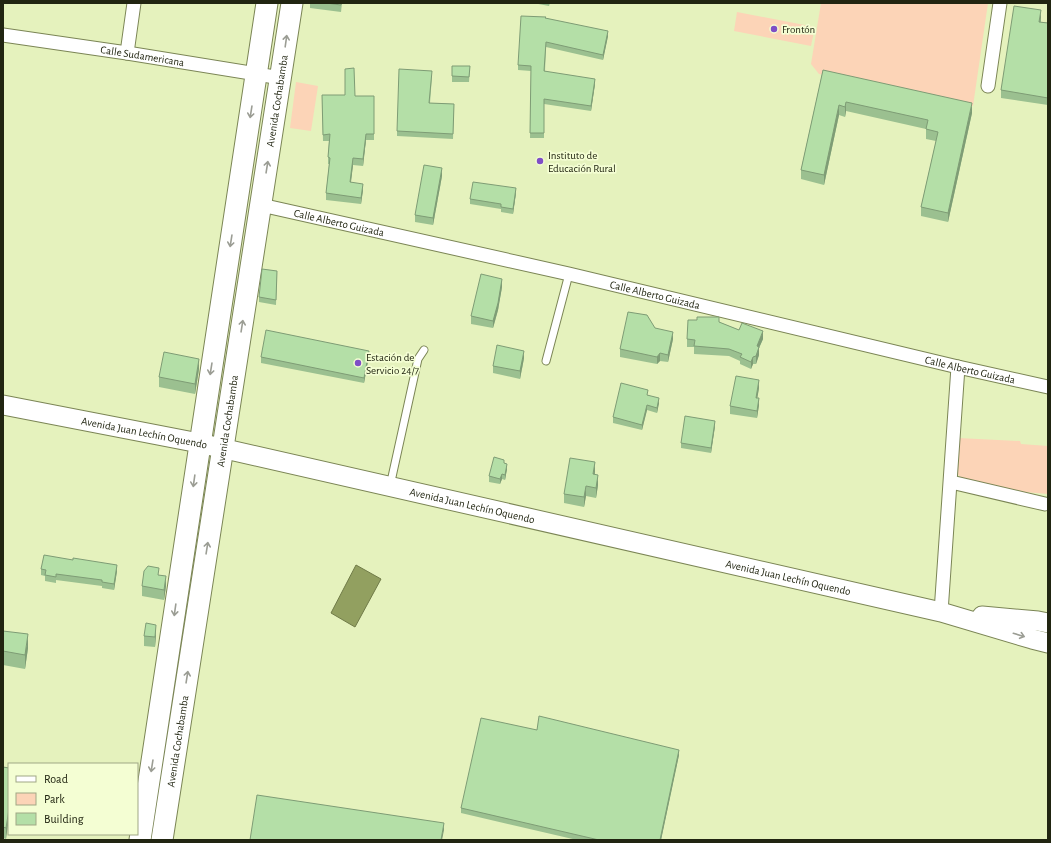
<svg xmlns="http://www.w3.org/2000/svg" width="1051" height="843" font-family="'Alegreya Sans',sans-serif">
<rect width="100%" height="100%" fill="#e5f2bd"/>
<!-- green -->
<g fill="#fcd4b7">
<path d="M821 3H988L973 106 819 74 811 64Z"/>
<path d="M737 12 815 27 811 46 734 31Z"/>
<path d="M296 82 318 86 311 131 290 128Z"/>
<path d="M958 438 1020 441 1021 444 1048 446V494L1012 491 963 481 957 473Z"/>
</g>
<!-- water -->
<path fill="#92a060" stroke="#707b48" d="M356 565 381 579 355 627 331 613Z"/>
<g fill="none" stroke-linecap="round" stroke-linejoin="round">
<defs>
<g id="lane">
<path d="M546 361 569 274"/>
<path d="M390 486 418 359 424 350"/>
</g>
<g id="street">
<path id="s1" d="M3 35 127 53 281 78"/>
<path d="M127 53 134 3"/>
<path d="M988 86 1000 3"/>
<path id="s2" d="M261 205 569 274 958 367 1048 387"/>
<path d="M951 482 1045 504"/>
<path d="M941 612 958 367"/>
</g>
<g id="secondary">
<path id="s3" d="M3 405 199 443 941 612 1032 639 1048 643"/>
<path d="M982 616 1038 621 1048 623"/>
</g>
<g id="primary">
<path d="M140 840 267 3"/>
<path id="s4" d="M162 840 292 3"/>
</g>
</defs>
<!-- lane casing -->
<use href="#lane" stroke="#7b8555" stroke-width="9"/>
<!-- street casing -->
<use href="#street" stroke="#7b8555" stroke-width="15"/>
<!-- secondary casing -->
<use href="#secondary" stroke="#7b8555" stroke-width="21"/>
<!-- primary casing -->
<use href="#primary" stroke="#7b8555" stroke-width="23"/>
<!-- lane -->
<use href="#lane" stroke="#fff" stroke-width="7"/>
<!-- street -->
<use href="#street" stroke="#fff" stroke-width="13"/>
<!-- secondary -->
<use href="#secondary" stroke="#fff" stroke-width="19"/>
<!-- primary -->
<use href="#primary" stroke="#fff" stroke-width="21"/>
</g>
<!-- wall -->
<g fill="#9bc090">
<path d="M310 3H342L341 12 310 8Z"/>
<path d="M533 3H550L549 6Z"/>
<path d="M546 18 608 36 603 60 546 47 545 71 595 84 591 111 544 104V138H530L531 71 518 70V65Z"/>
<path d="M1041 18V22L1048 23V105L1001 98V90Z"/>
<path d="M452 66H470L469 82H452Z"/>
<path d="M823 70 972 113 948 222 921 216V207L936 141 926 139V129L846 111 845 117 839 115 824 185 801 179V170Z"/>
<path d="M432 76 430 103 454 104 453 139 397 136V131Z"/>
<path d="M322 95 355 96H374V140H366L363 166 353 165 351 182 363 190 361 204 326 200V193L329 164H328V157L329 141H323Z"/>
<path d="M442 176 433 225 415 222V215Z"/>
<path d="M516 193 513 214 501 212V209L470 204V199Z"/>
<path d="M277 271 276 305 259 302V297Z"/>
<path d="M502 287 498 310 493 328 471 324V316Z"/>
<path d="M719 322 739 330 763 339 759 348V355L756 364H753L751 369 740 364V361L729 356 694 354V347H687V339Z"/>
<path d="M655 328 673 339 668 362 660 361 657 364 620 357V349Z"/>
<path d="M369 356 364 383 261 363V357Z"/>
<path d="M524 358 520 379 493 373V366Z"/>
<path d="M199 369 195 394 159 387V377Z"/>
<path d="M759 388 757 398 759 405 757 418 730 414V406Z"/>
<path d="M648 395 659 403 657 413 647 410 642 430 613 423V417Z"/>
<path d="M715 426 711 453 681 448V443Z"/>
<path d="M504 463 507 469 505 480 502 479 500 484 489 482V476Z"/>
<path d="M595 472V475L598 485 596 498 586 496 584 507 564 503V494Z"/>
<path d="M41 569 117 571 114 590 102 588V586L56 580V583L45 581V576L41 575Z"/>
<path d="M159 575 166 586 164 600 142 596V586Z"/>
<path d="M3 631 28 648 25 669 3 665Z"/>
<path d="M156 635 155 647 144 646V636Z"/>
<path d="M679 755 661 840H577L461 813V808Z"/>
<path d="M3 767 9 768 6 839 3 838Z"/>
</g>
<!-- shaded-wall -->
<g fill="#7e9c75">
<path d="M1041 10V18L1039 29V22Z"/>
<path d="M608 31V36L603 60V55Z"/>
<path d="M595 79V84L591 111V106Z"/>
<path d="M846 102V111L845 117V107Z"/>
<path d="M972 103V113L948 222V213Z"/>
<path d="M839 105V115L824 185V175Z"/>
<path d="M366 134V140L363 166V159Z"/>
<path d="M353 158V165L350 189V182Z"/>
<path d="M442 168V176L433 225V218Z"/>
<path d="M363 184V190L361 204V198Z"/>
<path d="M516 188V193L513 214V209Z"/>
<path d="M502 279V287L498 310 493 328V321Z"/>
<path d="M763 331V339L759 348V355L756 364V356L757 346Z"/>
<path d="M673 332V339L668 362V355Z"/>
<path d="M369 351V356L364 383V378Z"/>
<path d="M524 351V358L520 379V371Z"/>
<path d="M660 353V361L657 364V357Z"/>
<path d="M753 357V364L751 369V362Z"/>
<path d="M199 359V369L195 394V384Z"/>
<path d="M759 380V388L756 406V398Z"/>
<path d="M659 398V403L657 413V408Z"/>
<path d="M759 398V405L757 418V411Z"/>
<path d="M647 405V410L642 430V425Z"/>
<path d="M715 421V426L711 453V448Z"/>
<path d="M595 462V472L593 484V474Z"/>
<path d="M507 464V469L505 480V475Z"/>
<path d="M502 474V479L500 484V479Z"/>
<path d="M598 475V485L596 498V488Z"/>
<path d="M586 486V496L584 507V497Z"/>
<path d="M117 565V571L114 590V584Z"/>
<path d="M166 576V586L164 600V590Z"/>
<path d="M156 625V635L155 647V637Z"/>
<path d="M28 634V648L25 669V655Z"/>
<path d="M679 750V755L661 840H660Z"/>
<path d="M9 809V819L6 839V828Z"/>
<path d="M444 823V830L442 840H441Z"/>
</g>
<!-- building -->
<g fill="#b4dfa7" stroke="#7e9c75">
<path d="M326 3H341V5Z"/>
<path d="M1014 6 1041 10 1039 22 1048 23V98L1001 90Z"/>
<path d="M521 16 546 17 545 18 608 31 603 55 546 42 544 71 595 79 591 106 544 99V133H530L531 66 518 65Z"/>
<path d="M452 66H470L469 77 452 76Z"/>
<path d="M354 68 355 96H374V134H366L363 159 353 158 350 182 363 184 361 198 326 193 330 158 328 157 330 134 323 135 322 95H345V69Z"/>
<path d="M399 69 432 71 429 103 454 104 453 134 397 131Z"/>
<path d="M823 70 972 103 948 213 921 207 938 132 926 129 928 120 846 102 845 107 839 105 824 175 801 170Z"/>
<path d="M424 165 442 168 433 218 415 215Z"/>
<path d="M473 182 516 188 513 209 501 207V204L470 199Z"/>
<path d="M262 269 277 271 276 300 259 297Z"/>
<path d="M481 274 502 279 498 303 493 321 471 316Z"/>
<path d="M628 312 647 315 655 328 673 332 668 355 660 353 657 357 620 349Z"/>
<path d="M697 317H719V322L739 330 742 323 763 331 757 346 759 347 756 356 753 357 751 362 740 357 742 354 729 349 694 346 695 340 687 339 688 320H697Z"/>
<path d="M266 330 369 351 364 378 261 357Z"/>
<path d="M497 345 524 351 520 371 493 366Z"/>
<path d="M164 352 199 359 195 384 159 377Z"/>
<path d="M736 376 759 380 756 398H759L757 411 730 406Z"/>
<path d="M621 383 648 390 647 395 659 398 657 408 647 405 642 425 613 417Z"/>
<path d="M685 416 715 421 711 448 681 443Z"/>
<path d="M494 457 504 460V463L507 464 505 475 502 474 500 479 489 476Z"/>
<path d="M570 458 595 462 593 474 598 475 596 488 586 486 584 497 564 494Z"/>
<path d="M44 555 73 560V558L117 565 114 584 102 582V580L56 574V577L45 575 46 570 41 569Z"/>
<path d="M148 566 159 568 158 575 166 576 164 590 142 586 144 571Z"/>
<path d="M146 623 156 625 155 637 144 636Z"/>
<path d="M3 631 28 634 25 655 3 651Z"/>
<path d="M539 716 679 750 660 840H599L461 808 481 718 537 730Z"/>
<path d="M3 767 9 768V809L6 828 3 827Z"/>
<path d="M257 795 444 823 441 840H250Z"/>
</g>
<!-- one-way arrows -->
<defs><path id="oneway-shaft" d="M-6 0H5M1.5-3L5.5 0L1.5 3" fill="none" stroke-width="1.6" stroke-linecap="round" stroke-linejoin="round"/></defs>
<g stroke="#9b9d94">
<use href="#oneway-shaft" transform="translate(286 41) rotate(-82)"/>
<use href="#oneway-shaft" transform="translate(251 112) rotate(99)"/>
<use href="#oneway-shaft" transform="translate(267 167) rotate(-81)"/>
<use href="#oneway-shaft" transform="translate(231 241) rotate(99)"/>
<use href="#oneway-shaft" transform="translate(242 326) rotate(-81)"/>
<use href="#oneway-shaft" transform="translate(211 369) rotate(99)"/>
<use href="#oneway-shaft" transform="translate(194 481) rotate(98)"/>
<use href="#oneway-shaft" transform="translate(207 548) rotate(-81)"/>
<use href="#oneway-shaft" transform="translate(175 610) rotate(98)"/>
<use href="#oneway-shaft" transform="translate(1019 635) rotate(17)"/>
<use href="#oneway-shaft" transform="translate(187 677) rotate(-81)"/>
<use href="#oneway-shaft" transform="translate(152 766) rotate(99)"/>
</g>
<!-- markers -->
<g fill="#7e4ec6" stroke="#f4fed3" stroke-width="1.5">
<circle cx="774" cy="29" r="4"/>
<circle cx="540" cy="161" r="4"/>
<circle cx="358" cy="363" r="4"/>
</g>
<g text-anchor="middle" stroke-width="3.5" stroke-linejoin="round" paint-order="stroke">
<!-- poi labels -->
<g font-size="11" fill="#212511" stroke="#f4fed3" text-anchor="start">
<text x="782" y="33">Frontón</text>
<text x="548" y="159">Instituto de<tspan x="548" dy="13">Educación Rural</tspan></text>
<text x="366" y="361">Estación de<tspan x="366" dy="13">Servicio 24/7</tspan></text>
</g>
<!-- street labels -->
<g font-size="11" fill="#212511" stroke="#f4fed3">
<text dy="4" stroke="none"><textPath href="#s1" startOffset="141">Calle Sudamericana</textPath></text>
<text dy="4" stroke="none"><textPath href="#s4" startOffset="748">Avenida Cochabamba</textPath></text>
<text dy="4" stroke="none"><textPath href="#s2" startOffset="80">Calle Alberto Guizada</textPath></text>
<text dy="4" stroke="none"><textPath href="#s2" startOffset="404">Calle Alberto Guizada</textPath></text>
<text dy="4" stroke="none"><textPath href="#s2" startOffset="728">Calle Alberto Guizada</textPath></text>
<text dy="4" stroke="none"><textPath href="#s4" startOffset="424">Avenida Cochabamba</textPath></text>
<text dy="4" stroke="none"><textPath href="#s3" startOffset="144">Avenida Juan Lechín Oquendo</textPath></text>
<text dy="4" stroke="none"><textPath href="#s3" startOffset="480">Avenida Juan Lechín Oquendo</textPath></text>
<text dy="4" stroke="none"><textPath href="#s3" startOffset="804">Avenida Juan Lechín Oquendo</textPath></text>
<text dy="4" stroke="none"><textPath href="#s4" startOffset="100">Avenida Cochabamba</textPath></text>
</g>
</g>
<!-- border -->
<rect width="1051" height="843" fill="none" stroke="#212511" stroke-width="8"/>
<!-- legend -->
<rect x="8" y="763" width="130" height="72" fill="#f4fed3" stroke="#a0a785"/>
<rect x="16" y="776" width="20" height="6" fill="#ffffff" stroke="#a0a785"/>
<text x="44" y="783" font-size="12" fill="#212511">Road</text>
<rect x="16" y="793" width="20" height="12" fill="#fcd4b7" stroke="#a0a785"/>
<text x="44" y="803" font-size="12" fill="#212511">Park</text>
<rect x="16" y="813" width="20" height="12" fill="#b4dfa7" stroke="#a0a785"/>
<text x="44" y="823" font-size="12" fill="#212511">Building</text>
</svg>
